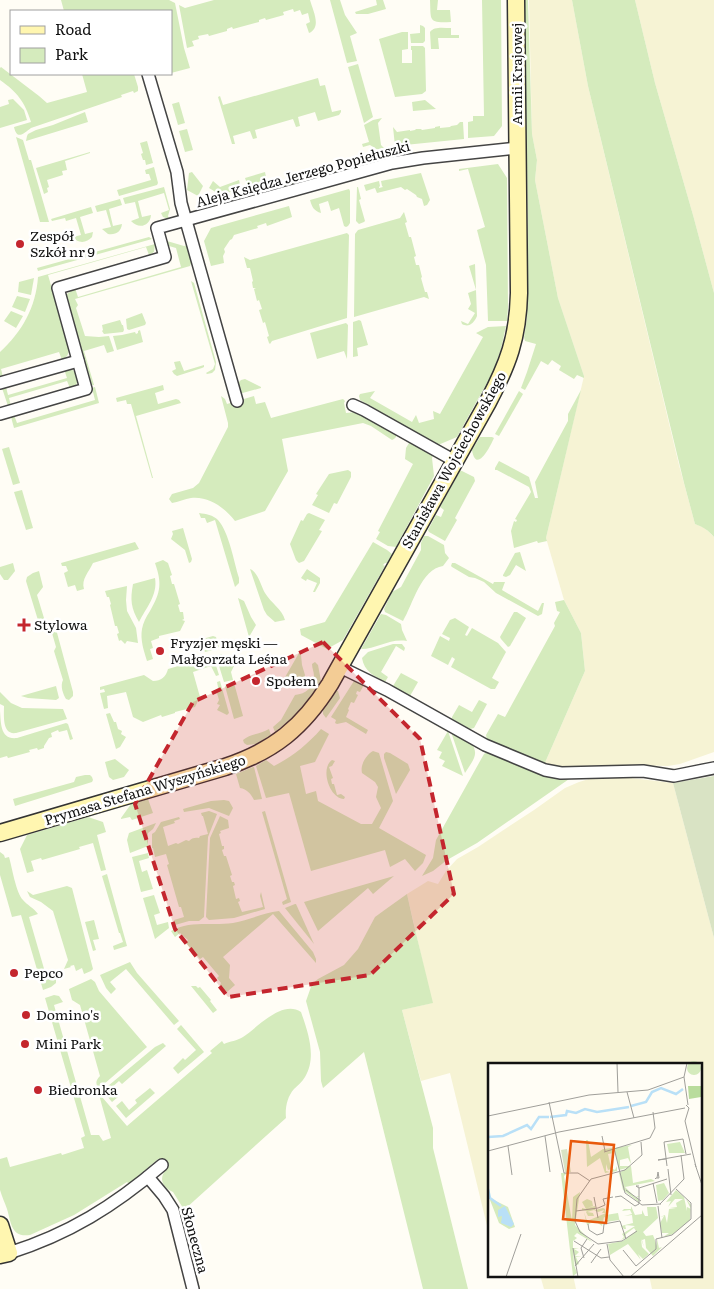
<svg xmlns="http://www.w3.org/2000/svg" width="714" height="1289" font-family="Literata,serif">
<rect width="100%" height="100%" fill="#fffdf5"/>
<!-- farmland -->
<g fill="#f6f3d4">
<path d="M529 0H572L588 86 679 465 695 524 703 527 709 532 714 537V752L680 764 668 766 624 765 556 767 544 765 585 671 581 633 564 600 546 538 584 376 558 298 535 180 537 160 532 134Z"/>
<path d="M635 0H714V293L693 215 655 83Z"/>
<path d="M604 778H631L673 783 714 938V1289H652L649 1275H700V1064H489V1234L450 1073 421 1081 402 1010 432 1003 407 894 428 881 438 884 446 871 457 859 478 847 505 829 534 810 565 788 579 782 589 779Z"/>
<path d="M540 1275H573L576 1289H544Z"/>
</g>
<!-- green -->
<g fill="#d5ebbd">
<path d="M61 0H169L175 3 184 48 190 68 171 73V11H64Z"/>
<path d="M214 0H310C313 11 322 27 309 33L306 24 310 22 308 13 302 15 300 10 294 12 293 9 283 12 284 15 266 20 265 18 259 20V22L233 29 232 27 227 29V31L209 36 208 34 198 36 199 39 192 41 194 46 187 48 179 5 185 8Z"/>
<path d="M330 0H340L345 15 357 33 350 36 357 61 347 63Z"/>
<path d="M376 0H383L386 9 368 14H356L355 12 377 5Z"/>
<path d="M430 0H438L437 10H450L451 22C428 23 431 21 430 0Z"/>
<path d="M482 0H501L502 126 494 136 468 138V122L473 121V116H484Z"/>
<path d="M523 0H528L532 134 537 160 535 180 558 298 584 376V378L577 375 574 379 559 370 561 366 552 360 548 365 541 361 525 390 521 388 527 372 536 344 525 341 524 337 527 318 528 244 527 164H524Z"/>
<path d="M572 0H635L655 83 693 215 714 293V537C708 530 703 527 695 524L684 483 588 86Z"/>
<path d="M420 25 423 26 425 28V41L423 43H411L410 34 420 33Z"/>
<path d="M451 28V35H459V38H438L439 49H431L430 32C434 26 444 28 451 28Z"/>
<path d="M402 32H408V49L402 50V63H412V50H411V46H423L425 48 426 91 422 94 395 97 379 39Z"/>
<path d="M358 64 373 117 364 123 348 67Z"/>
<path d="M1 67 39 96 47 103 87 92 82 74H134L138 87V91L134 93 133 91 121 95 122 97 31 128C24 133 17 141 14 127L31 122C25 102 17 92 0 80V68Z"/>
<path d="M318 78 320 86 325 85 332 112 341 110V112L339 115 318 121 315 112 298 117 300 126 296 127 293 119 255 130 257 138 253 139 250 131 233 136 235 144H232L218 97 220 96 223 105Z"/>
<path d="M13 99 24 110 27 120 0 128V107L9 104 8 100Z"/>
<path d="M425 100 436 109 413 111 412 102Z"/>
<path d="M179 102 185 123 178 125 172 104Z"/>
<path d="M85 112 88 122 26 141 27 136 28 134 36 130 53 125Z"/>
<path d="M382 118 378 123 381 145 384 148 378 150 370 145 363 147 362 144 369 142 364 125 373 120Z"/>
<path d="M460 122H463L464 139 395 146 393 127 397 132 410 130V131L415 130 416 129H421L422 130 435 128V127L440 126V128L450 127 451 126 457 125Z"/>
<path d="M187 129 193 150 185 152 179 131Z"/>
<path d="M16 137 23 140 29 160H31L49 222H40Z"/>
<path d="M147 141 153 163 146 165 145 160H143L141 154 143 153 140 143Z"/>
<path d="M90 152V153L65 161 67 170 62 171 63 175 47 180 49 187 47 188 48 192 44 194 36 168Z"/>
<path d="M498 164 507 178 508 307 507 321H488L486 265 477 230 485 227 468 169 459 171V169Z"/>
<path d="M154 167 158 183 157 185 119 196 117 190 151 180 149 174H146L145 170Z"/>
<path d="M334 171 336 172 212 207 213 204Z"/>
<path d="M192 172 203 186 198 196 187 190 189 173Z"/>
<path d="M265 172 267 182 248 187 245 178Z"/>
<path d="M421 173 430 200 427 205 424 206 422 199 417 197 416 195 407 189 405 190 401 187 377 193 375 188 366 191 364 185 379 181 380 186 379 187V188L383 187 382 186 381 181Z"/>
<path d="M239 180 241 189 220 195 219 194 209 188 213 181 220 187Z"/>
<path d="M164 187 170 209 168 216 169 219 163 217 161 213 169 210 164 193 138 201 142 217 151 215C150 227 138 229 131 221L139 218 135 202 125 204 123 198Z"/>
<path d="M357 187H358L361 199 359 200 365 221 364 222 359 224 356 221Z"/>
<path d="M349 189 350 191V223L348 226 346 227 344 226 339 208 331 211 328 201 319 204 321 213C314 211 312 207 310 200Z"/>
<path d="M120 199 122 205 109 209 113 226 122 224C121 232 116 235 108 234L102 229 111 227 106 210 97 212 95 206Z"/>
<path d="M289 206 292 217 267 226 266 223 257 226 258 228 234 235 232 239 230 240 224 249 225 252 223 256 224 263 211 266 204 241 211 228Z"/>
<path d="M91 207 93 213 80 217 85 234 93 232 92 237C87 243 78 244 73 237L81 235 76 218 66 221 65 218 52 221 51 219Z"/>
<path d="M404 212 407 222 405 223 409 237H411L416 256 414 257 416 265H419L422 277 421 278 425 292H427L429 299 424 297 354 317 355 234 358 230 400 218Z"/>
<path d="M347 233 349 235 347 318 272 341 270 344 269 343 267 337 269 336 265 322 263 323 259 310 262 309 259 300 257 301 254 289 256 288H253L252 282 253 281 250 268H247L244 257 250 260Z"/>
<path d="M149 237 152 239 38 271 37 268Z"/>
<path d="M167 241 184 246 188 245 192 261 190 266 75 299 78 305 76 308 85 336 99 337 109 336 114 351 107 353 104 345 84 351 94 385H92L67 300V294L75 288 78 297 181 267 176 248 169 246Z"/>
<path d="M155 244 154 252 149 255 146 247 48 275 69 347C69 353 68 357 62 360L59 352 1 369 3 377 0 378V352C22 332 36 307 38 277Z"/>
<path d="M475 264 477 316C474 323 469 328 462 324L461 321 468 324 475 313 468 309 471 304 468 293 476 290 469 266Z"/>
<path d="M34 278 31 295 18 292 19 282Z"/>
<path d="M191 281 194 283 216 362 215 370 212 373 207 374 206 373 213 369 215 364Z"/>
<path d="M17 296 30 299 25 312 12 307Z"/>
<path d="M11 311 23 316 16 328 4 321Z"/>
<path d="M142 313 146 323 145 325 129 330 127 329 126 319Z"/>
<path d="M120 320 122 325H123L124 330 123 332 104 334 102 331 103 330 102 325Z"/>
<path d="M359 320 361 321 368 345 357 348 358 356 353 357V322Z"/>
<path d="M346 323 348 325 347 359 344 351 317 359 310 333Z"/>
<path d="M506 326 501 349 493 372 457 437 438 445 360 400 359 396 360 394 375 391 370 398 412 422 416 415 419 423 434 419 433 411 440 414 483 337 476 333 488 327Z"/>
<path d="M140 330 143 342 117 350 113 336 122 335 135 332 136 334 138 333V331Z"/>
<path d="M180 361 184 371 204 365V367L202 368 177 376 174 374 172 371 176 369 174 362Z"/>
<path d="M70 368 76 373 78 380 76 385 70 388 67 381 9 398 11 406H8L2 388 6 387 8 395 67 378 64 369Z"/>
<path d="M245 379 261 387V388L239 394 238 383 241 380Z"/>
<path d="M163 385 164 390 155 393 158 404 176 399 179 400 181 403 136 416 153 478H152L131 404H127L126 400 117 402 116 398Z"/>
<path d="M95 387 99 403 14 428 11 417 14 415 17 423 95 400 92 388Z"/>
<path d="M581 390 546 538 547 541 538 543 537 541 514 548 511 531 514 521 516 522 517 520 515 519 531 492 529 487 497 470H495V468L499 461 529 477 535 498H538L535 482 568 421V414Z"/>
<path d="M519 391 523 394 499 436 495 434Z"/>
<path d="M221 396 225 399 227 404 254 396 256 404 265 402 271 418 343 399 345 401 344 403 346 413 356 412 360 414 396 434V437L394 439 392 440 371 426 363 423 282 439 288 471 265 511 235 521C225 508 209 496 191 498 185 499 178 502 172 503L169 499 172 494 193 488 199 483 228 427V423Z"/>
<path d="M480 437H492L494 438C491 445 476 475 472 450Z"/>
<path d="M409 443 413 444 433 455 432 458 434 476 396 547 388 546 376 539 380 532 378 531 413 464 405 459 406 448Z"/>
<path d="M9 447 20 483 13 485 2 449Z"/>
<path d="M348 470 351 472V477L337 504 334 503 329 513 312 505 318 495 316 494 329 474Z"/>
<path d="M460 471H462L474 477 475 481 455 518 457 520 445 541 429 532 428 530 436 515 441 517 444 510 440 507Z"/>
<path d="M22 490 33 528 26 530 14 492Z"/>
<path d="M199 513C206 514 213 515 218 520 229 532 234 562 239 578V583L235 587 215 520 207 523 205 518H201Z"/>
<path d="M309 513 325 520 319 530 322 531 304 561 299 563 296 560 290 544 301 520 303 521 307 514Z"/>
<path d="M183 528 192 559 191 562 189 563 185 550 171 539 173 534 172 531Z"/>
<path d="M424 536H428L444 545 445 553 449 558 443 566C421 569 413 604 403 621L385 612 384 609 392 592 401 587 421 550V543Z"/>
<path d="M135 542 139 549 93 563C89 572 81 579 84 589L77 591 75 585 68 587 64 573 68 571 66 566H62L61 563Z"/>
<path d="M373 542 387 550 392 554 387 563H385L383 565 385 566 343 640 327 649 301 635 300 629 325 622Z"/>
<path d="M520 552 526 571 516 565 510 575 506 577 503 576V575L515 553Z"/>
<path d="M163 560 168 563 172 575 170 576 172 584H174L180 604 178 605 180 612H183L184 619 182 620 185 621 180 631 159 636V638L151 641 153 648 150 649 153 659 147 661C144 651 140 640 142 629 143 623 146 617 150 611 161 592 162 583 155 563Z"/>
<path d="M13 563 15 571 8 580H4L0 574V567Z"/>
<path d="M452 563H455L493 584 494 582H505L502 590 538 611 542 603H544L542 614 538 616 496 593 484 582 475 578 469 577 452 567 451 566Z"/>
<path d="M250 569C258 572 261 586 265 593 271 603 282 609 285 620L275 622 267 615 264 610Z"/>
<path d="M307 569 320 578V583L315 592H313L317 583 307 579 306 581 301 578Z"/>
<path d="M39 571 43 587 37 595 47 628 56 629 73 692V696L69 700 66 699C63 694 60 686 63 680L54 651 56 647 52 633 48 630 44 632 41 630 26 581 27 577 33 573Z"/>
<path d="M155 578C158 595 146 608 139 622 131 608 130 600 133 584Z"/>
<path d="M127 586 126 600 127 611 136 628 138 643 127 641 125 644 121 640 119 641 117 634 119 633 117 626H115L110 605 111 604 109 597H107L105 591Z"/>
<path d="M238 598 244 601 251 617 256 625 249 637Z"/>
<path d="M564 600 581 633 585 671 544 765 487 740 486 735 498 714 505 717 555 626 554 623 560 612 557 611 555 602Z"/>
<path d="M514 612H517L526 618 510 646 508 647 501 639 500 637Z"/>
<path d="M381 614 386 615 401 624 402 630 407 641C390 638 377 649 361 649Z"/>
<path d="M455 618 469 627 465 635 467 636 472 628 498 643 506 652 492 678 499 682 495 689H491L451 667 455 659 452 657 448 665 431 656 440 636 449 641 450 638 442 634 450 620Z"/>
<path d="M213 636 216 637 219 646 217 649 205 652 202 644 206 638Z"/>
<path d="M393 644H402L405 648 404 651 396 646 381 672 388 677 385 682C374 676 364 671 362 658L368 652Z"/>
<path d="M299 653 301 655 302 665 305 675 303 683C297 688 290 683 284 679Z"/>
<path d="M222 654 224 662 236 659 237 660 231 672 233 680 224 682 216 656Z"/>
<path d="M213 656 219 675 216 676 211 666 193 672 200 697 195 707 175 712V713L162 717 161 715 143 722 133 717 126 692 107 696 108 708 104 709 100 693 105 692 104 689 100 690V687L144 675 153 681C161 681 166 677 168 669Z"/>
<path d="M315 662 318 665 321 681C309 701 294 718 275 732L273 727 281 720 295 695C306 694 314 687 314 676 314 672 312 668 312 664Z"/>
<path d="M401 673 418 682 410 696 393 686Z"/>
<path d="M220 681 229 713 227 715 217 710 220 705 217 704 219 700 217 693 219 692 217 682Z"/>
<path d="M354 681 365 683 360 692 357 691 356 694 358 695 354 703 351 702 348 709 349 710 346 717 368 730 366 734 346 722 337 724 335 723 336 720 331 717Z"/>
<path d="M234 683 243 716 234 719 225 686Z"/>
<path d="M56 686 59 698 56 700 28 698 21 696Z"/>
<path d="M335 690 338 691 340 698 326 718 323 714V707Z"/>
<path d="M0 692 11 703 22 708 63 709 67 719 16 733C2 735 4 716 4 706L0 704Z"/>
<path d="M479 700 487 704 474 728 470 729 452 719V717L459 705 472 712Z"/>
<path d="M0 711C1 723 0 740 17 738L66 723 68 724 73 739 70 740 67 730 59 732 58 730 51 733 52 737 49 738 44 746V748L38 750 37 748 29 750 30 752 8 758 7 756 0 758Z"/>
<path d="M110 713 114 722H116L118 729 122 731 121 734 126 737 120 747 116 749 106 714Z"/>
<path d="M269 729 271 735 256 744 247 745 244 743 243 740C250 734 261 734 269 729Z"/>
<path d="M321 729 329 734 315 762 300 766 306 794 316 791 318 801 361 824H372L381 808 376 797 378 787 375 782 362 773C360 765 366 755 373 751L379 753 393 801 379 828 426 855 423 863 415 871 405 859 390 867 385 850 311 871 289 793 266 798 256 766 266 760 274 766C292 757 308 744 321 729Z"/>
<path d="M450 729C460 735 480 743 474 758 472 763 468 768 465 773Z"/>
<path d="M448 731 463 776 442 766 445 761 439 758 442 752 437 750Z"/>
<path d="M386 752 390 753 408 764 410 770 396 794 384 758V754Z"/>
<path d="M487 752H490L538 774 572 777 477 843 447 860 433 871 422 876 433 858 436 840 484 754Z"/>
<path d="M115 759 129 770 124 777 113 780 109 777 105 762Z"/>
<path d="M332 760 335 761 332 766 329 767 333 778 331 779 332 784H334L337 795 341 794 345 797 344 799C329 798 320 768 332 760Z"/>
<path d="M253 767H254L262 799 254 800C251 794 247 789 240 788L236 774Z"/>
<path d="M85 775H90L92 777 93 780 92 782 15 806 13 799 74 782 76 777Z"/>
<path d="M148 799 153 813 132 820 130 817 121 819V818L131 804Z"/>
<path d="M224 800 229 801 233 808 229 816 209 808 184 812 183 809 211 801Z"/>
<path d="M209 811 217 814 208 837 204 917 199 921H189L175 925 174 920 184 917 181 907H179L167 865 169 864 166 854 155 857 153 848H152V834L155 832 161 822 179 817 180 819 174 821 175 823 163 827 168 846 176 843 178 844 186 840 189 841C191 838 196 837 199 838L200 836 208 834 203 816H202L201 813Z"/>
<path d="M265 811 291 902 283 905 282 902 287 899 262 812Z"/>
<path d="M220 816 228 820 229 828 220 831 221 833 219 834 222 846H224V849L222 850 224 856H226L232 875 230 876 232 882H234L235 885 233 886 236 899 239 898 240 901 238 902 242 912 263 907 260 896 261 892 265 909 234 918 209 920 206 917 210 838Z"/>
<path d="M88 817 103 822 106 832 97 835 106 870 101 871 93 843 79 847 80 849 42 860 41 858 31 861 34 871 27 873 20 849 27 835Z"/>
<path d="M156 823 153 829 148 833V846L130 853 127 840 129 833Z"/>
<path d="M0 852 4 855 5 858 9 857C12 867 16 893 23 900 27 905 34 908 38 914L29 917 47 979 56 977V983L51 987 43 990 21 915 12 917 0 875Z"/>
<path d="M148 853 149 858 139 861 142 872 147 870 153 889 141 892 132 857Z"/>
<path d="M107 874 127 946 114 950 113 946 123 942 120 933H119L102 876Z"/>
<path d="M394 876 373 894 368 888 318 931 304 902Z"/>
<path d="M67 886 72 888 93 969 91 971 84 974 82 968 76 971 74 965 70 966 71 967 64 969 68 960 53 911 41 902 30 897 27 891 33 895Z"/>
<path d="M407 894 413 921 433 1003 402 1010 433 1128V1148L468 1289H423L364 1052 323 1088 321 1081 320 1052 306 1001 312 984 318 979 344 965 358 949 375 917 386 909Z"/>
<path d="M154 895 160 913 154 915 157 925 168 922 169 928 155 939 143 898Z"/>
<path d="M295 904H296L314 944 285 908Z"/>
<path d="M279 911 313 952 316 959V963L273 914 223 957 230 965 229 978 235 985 227 992 220 985 221 983 217 978 219 976 203 957 200 959 186 943 188 940 180 933 175 937 171 931C190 920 212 926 233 923 249 920 263 913 279 911Z"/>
<path d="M94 920 99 939 93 940 96 950 93 951 85 922Z"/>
<path d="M130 962 137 973 179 1021 174 1025 126 969 110 982 116 989 111 994 106 988 100 975Z"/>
<path d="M91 979 95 982 99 991 147 1047 104 1084 101 1090C95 1085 95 1081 100 1076L80 1005 72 1000 69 989Z"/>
<path d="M191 986H196L198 988 200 987 211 1000 210 1001 217 1010 213 1013Z"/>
<path d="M54 995 59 996 63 1002 54 1005 91 1135H99L103 1141 111 1138 98 1091 101 1094 102 1097 127 1126 212 1053 210 1051 222 1041 224 1044C230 1041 237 1041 243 1037 257 1028 282 999 301 1012 308 1032 317 1057 305 1077 302 1082 298 1085 294 1089 287 1097 285 1108 286 1118L185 1209 183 1208 173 1192C162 1188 158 1177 167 1169L158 1159 129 1184 127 1182 74 1215 30 1235C11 1238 11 1222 7 1209 5 1203 2 1197 0 1190 0 1181 0 1169 0 1159L7 1157 10 1167 61 1153 62 1155 84 1148 81 1138 85 1136 45 998Z"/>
<path d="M181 1025 204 1052 178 1074 173 1068 183 1058 185 1060 196 1050 177 1029Z"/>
<path d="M163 1043 166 1046 122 1084 119 1081 111 1088 118 1097 112 1102C107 1096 105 1093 108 1086L155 1047Z"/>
<path d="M150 1088 155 1093 126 1118 116 1106 122 1101 129 1110 137 1103 135 1100Z"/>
</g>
<!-- cemetery -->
<path fill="#d9e3c4" d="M714 776V938L673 783Z"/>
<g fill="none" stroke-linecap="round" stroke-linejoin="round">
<defs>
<g id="street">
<path d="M148 74 177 172 181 203 237 401"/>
<path d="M0 383 78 361"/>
<path d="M353 405 364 410 455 461"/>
<path d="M0 414 86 389 58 288 165 257 157 228 392 163 423 158 517 148"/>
<path d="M340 667 387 690 485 745 545 770 561 773 643 771 674 776 714 768"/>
<path d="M148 1177 164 1196 173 1210 193 1289"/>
<path d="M9 1253C69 1234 114 1206 162 1165"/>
</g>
<g id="secondary">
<path d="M0 833 225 767C274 751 303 727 330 684L488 402C508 364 518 338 519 293L516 0"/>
<path d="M0 1225 9 1253 0 1255"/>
</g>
</defs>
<!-- street casing -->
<use href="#street" stroke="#444" stroke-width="14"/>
<!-- secondary casing -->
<use href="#secondary" stroke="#333" stroke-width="19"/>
<!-- street -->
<use href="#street" stroke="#fff" stroke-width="11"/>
<!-- secondary -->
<use href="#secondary" stroke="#fff6b0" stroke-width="16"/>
</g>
<!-- marked area -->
<path fill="#c4262e" fill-opacity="0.2" stroke="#c4262e" stroke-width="4" stroke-dasharray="10 6" stroke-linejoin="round" d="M323 642 420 739 454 894 370 975 228 997 175 929 135 804 193 702Z"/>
<!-- markers -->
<g fill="#c4262e" stroke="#fff" stroke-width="2">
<circle cx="20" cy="244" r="5"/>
<path d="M21.5 617.5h5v5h5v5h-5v5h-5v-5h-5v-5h5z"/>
<circle cx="160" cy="651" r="5"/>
<circle cx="256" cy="681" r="5"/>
<circle cx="14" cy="973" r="5"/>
<circle cx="26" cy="1015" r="5"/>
<circle cx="25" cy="1044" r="5"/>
<circle cx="38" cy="1090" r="5"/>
</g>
<g text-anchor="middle" stroke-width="5" stroke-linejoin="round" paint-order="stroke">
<!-- street labels -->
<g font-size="14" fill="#111" stroke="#fff">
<text transform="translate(517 74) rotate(-90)" y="5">Armii Krajowej</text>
<text transform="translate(303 174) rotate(-15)" y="5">Aleja Księdza Jerzego Popiełuszki</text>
<text transform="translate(454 460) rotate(-61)" y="5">Stanisława Wojciechowskiego</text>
<text transform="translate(145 790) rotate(-17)" y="5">Prymasa Stefana Wyszyńskiego</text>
<text transform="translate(195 1240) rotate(75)" y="5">Słoneczna</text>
</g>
<!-- poi labels -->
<g font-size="14" fill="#111" stroke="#fff" text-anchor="start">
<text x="30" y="241">Zespół<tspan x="30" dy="16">Szkół nr 9</tspan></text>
<text x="34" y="630">Stylowa</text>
<text x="170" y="648">Fryzjer męski —<tspan x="170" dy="16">Małgorzata Leśna</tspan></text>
<text x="266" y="686">Społem</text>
<text x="24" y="978">Pepco</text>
<text x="36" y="1020">Domino's</text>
<text x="35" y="1049">Mini Park</text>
<text x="48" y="1095">Biedronka</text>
</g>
</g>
<!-- overview -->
<g transform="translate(488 1063)">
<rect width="214" height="214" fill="#fffdf5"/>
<path d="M199 5a7 7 0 1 1 14 0a7 7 0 1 1-14 0ZM98 77H100L103 94 115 86 124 85 126 90 120 91 123 105 127 107 129 103V108L124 109 123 106 120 107 118 101V108L122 109 117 110 112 95 99 104ZM192 79 197 90H181L179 81ZM144 82 140 84 143 101 140 95 132 97V103H143L145 120 163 116 167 118 137 124 148 135 149 133H152L149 134 152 140 135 127 131 110 139 105 131 107 126 85ZM73 110H79L76 113 84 158 85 134 92 129 87 162 104 179 89 170 86 173 89 175 85 178V185H91L86 186 91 189 87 193 94 194H88L91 201 87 203 85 185 86 202 89 210 85 213ZM176 120 181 130 175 137 170 138 168 122ZM0 122 2 135 20 144 27 164 21 166 11 160 2 137ZM188 127 196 134 199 148V144L203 146 198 136 203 142 202 157 185 171 175 174 181 170H174L172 160 176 153 172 154 177 152 179 160 181 146 188 145H182L189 144 188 140 195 136H187L180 144 183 138 178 139ZM99 136 104 138 105 143 99 145 107 143V147L115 145 117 146 118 152 130 150 132 160 131 157 118 159 120 156 116 154 114 163 107 158 99 162 96 149 99 158 118 150H114L116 147 110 149 106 147 99 149 105 150 106 153H100L98 149 99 148 94 147V145L98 146 94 139ZM143 143 147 152 154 151V147L157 153H160L159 144H168L170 155 155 169 158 173 165 172 169 183V176L171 185 174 184 165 193 158 185 157 176 154 177 156 184 153 176 154 184 161 191 155 196 150 191 153 197 140 181 122 192 120 181 135 178 148 168 146 165 138 171 137 175 133 177 136 174 134 171 147 163 137 162 138 166H136L133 163 145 160 144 152 136 153 144 151 142 147 134 148 136 146H143Z" fill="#d5ebbd"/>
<path d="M200 23H214L213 34 201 36Z" fill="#b9dc9c"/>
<path d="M79 86 83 109H77L73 87Z" fill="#d9e3c4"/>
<path d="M17 143 26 161 23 164 13 160 14 153 10 154V147Z" fill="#b9e0f7"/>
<path fill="none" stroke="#b9e0f7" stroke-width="2.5" d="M143 43 158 39 164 29 173 25 188 31 195 26M62 54 78 52 79 48 88 50 97 46 109 49 141 44M0 74 15 73 39 62 43 66 51 54H61M0 126 2 135 13 143"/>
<path fill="none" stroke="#a09f9a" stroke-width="1" d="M129 0 130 29M199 0 196 14 200 42M139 29 146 55M61 39 76 110H90L102 118M198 42 201 45 197 58 208 104M0 53 101 32 160 27 196 14M57 73 62 109M114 73 117 88M20 83 24 112M126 85 137 130 154 142 173 141M0 88 71 69 197 45M116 89 162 75 167 65 165 49M178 96 170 97 203 91M207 101 214 122M179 103 176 79 195 76 198 91M180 106 183 132M167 116 168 115H171L170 109 169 115M165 120 169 140M151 123H148L151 125V141M151 125 179 116M138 127 153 138M106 134 110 155M127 134 133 133 147 143 151 141M172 141 196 116 193 92M170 143 174 175M88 148 110 145 117 142 115 136 125 134M100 161 101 167 109 172 115 170 116 161 132 158 138 176M149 168 134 178 110 181 92 169 87 158 89 136 103 116 137 107 154 92 153 79M86 178 113 195 121 194M119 181 122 197 136 214M85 185 90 214M135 187 148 203 168 186V176L184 172 203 156V140L188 126M96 195 93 185 99 176M103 200 113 186M87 203 106 181M18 214 33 171M142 214 214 152"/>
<path fill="#e8590c" fill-opacity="0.15" stroke="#e8590c" stroke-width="2.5" d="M83 78 126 82 118 160 75 156Z"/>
<rect width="214" height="214" fill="none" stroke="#111" stroke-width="2.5"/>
</g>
<!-- legend -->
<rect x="10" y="10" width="162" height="65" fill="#ffffff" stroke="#a0a0a0"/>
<rect x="20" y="26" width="25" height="8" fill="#fff6b0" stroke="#a0a0a0"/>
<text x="55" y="35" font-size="15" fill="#111111">Road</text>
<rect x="20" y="48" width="25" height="15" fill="#d5ebbd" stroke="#a0a0a0"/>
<text x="55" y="60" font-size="15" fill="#111111">Park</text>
</svg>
